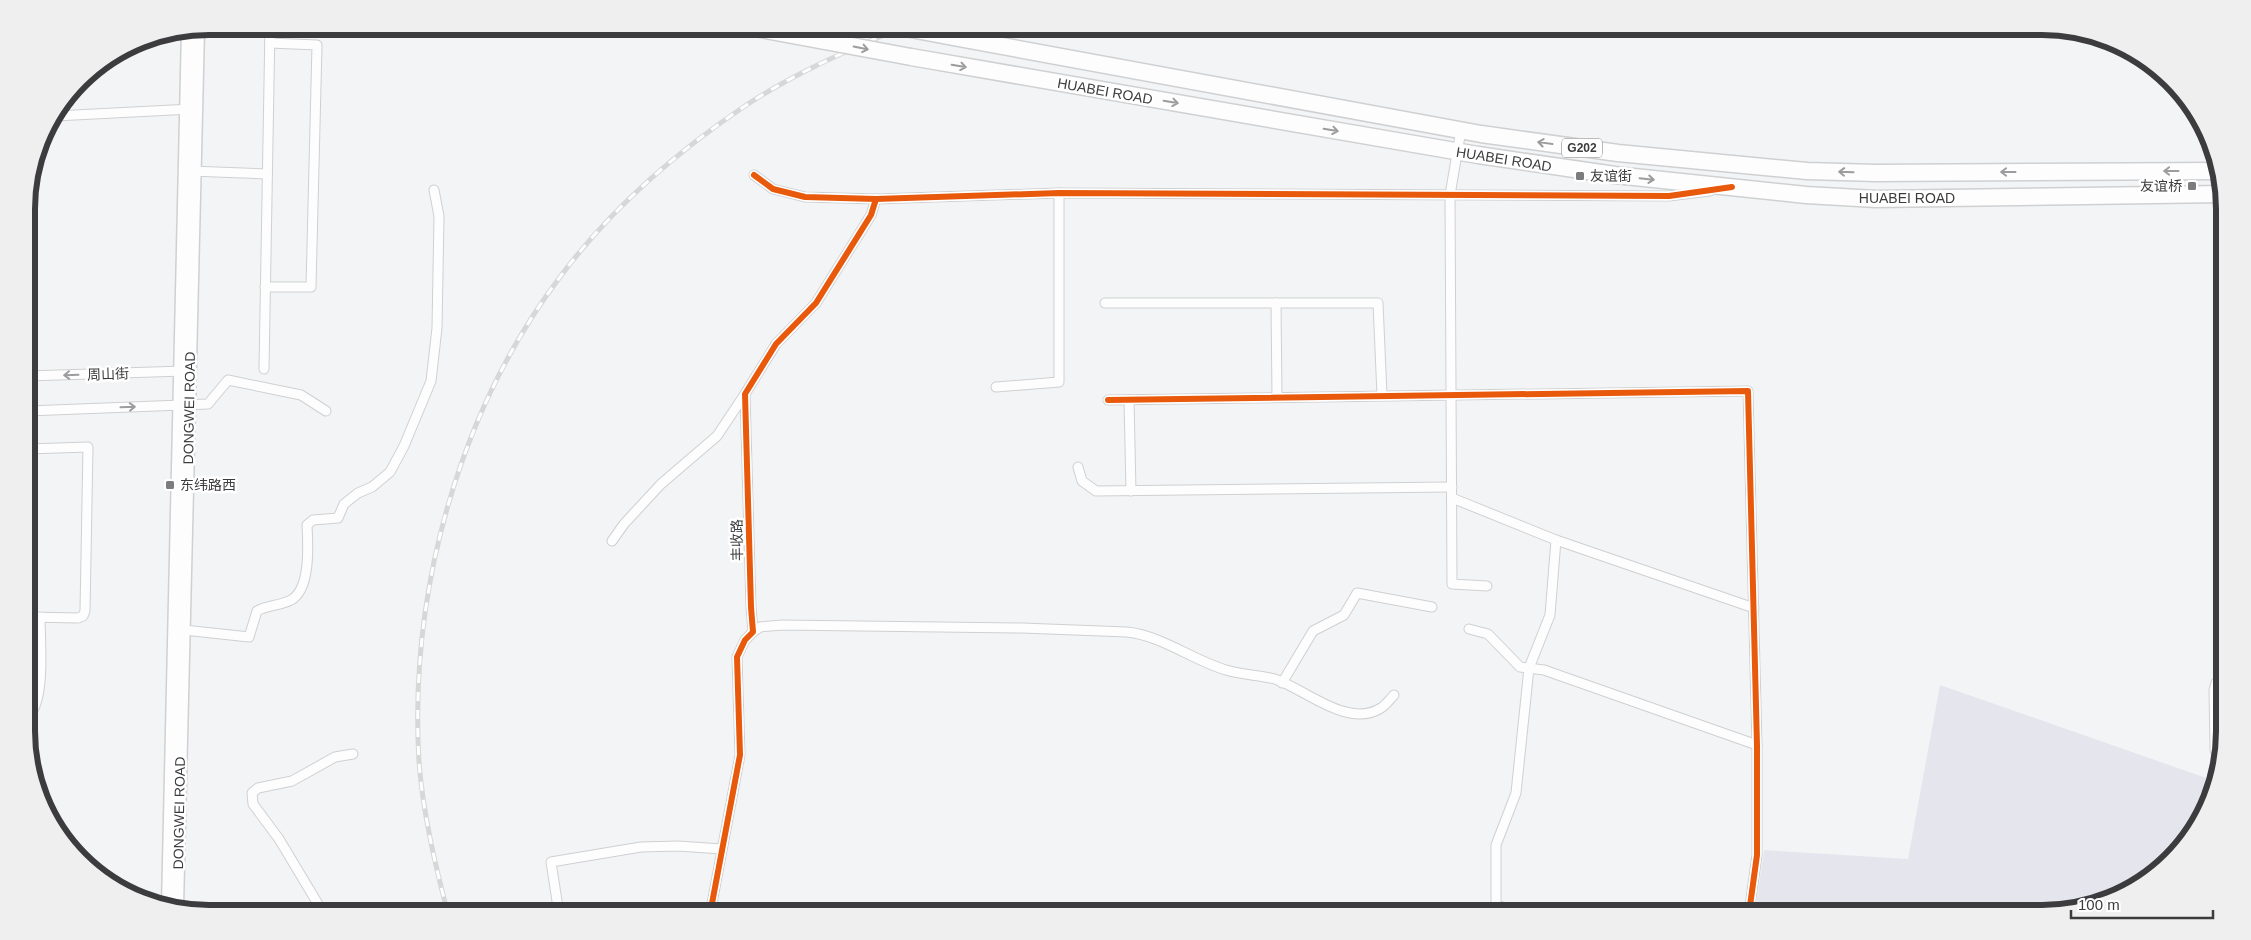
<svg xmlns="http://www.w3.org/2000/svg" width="2251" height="940" font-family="Helvetica,'Noto Sans SC',sans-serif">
<rect width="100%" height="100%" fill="#f3f4f6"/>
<!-- built -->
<path fill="#e5e6ed" d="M1940 685 2215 781 2213 792 2180 849 2177 851 2170 847 2151 876 2144 883 2101 904 2054 913H1755L1764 850 1908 859Z"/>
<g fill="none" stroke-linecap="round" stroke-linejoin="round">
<defs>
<g id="street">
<path d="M55 116 192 109"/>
<path d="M1461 130 1450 195 1452 584 1487 586"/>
<path d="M190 171 267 174"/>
<path d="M754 175 773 189 805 197 876 199 1059 193 1669 196 1710 191"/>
<path d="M265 287H311L317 45 270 43"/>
<path d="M1105 303H1378L1382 395"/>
<path d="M1276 303 1277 397"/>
<path d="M264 369 270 26"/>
<path d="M27 376 184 371"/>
<path d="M996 387 1059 382V193"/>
<path d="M1108 400 1748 391 1757 745V855L1749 913"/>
<path d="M1129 400 1131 491"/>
<path d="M27 411 208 404 228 380 301 395 326 411"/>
<path d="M27 449 88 447 85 611 83 616 78 618 28 617"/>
<path d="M1078 467 1082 481 1096 491 1452 487"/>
<path d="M1452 498 1556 540 1754 608"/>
<path d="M612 541 624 524 661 484 717 436 745 394"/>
<path d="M1469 629 1488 634 1520 667 1544 670 1757 745"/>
<path d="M184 630 249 637 257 611C267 605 280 606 291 600 311 589 308 544 307 525L313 520 338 518 344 504 358 493 372 487 390 472 404 446 431 381 437 328 439 216 434 190"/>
<path d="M753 632 760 627 782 625 1022 628 1127 632C1163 636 1192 660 1226 670 1242 675 1259 675 1275 679 1305 689 1348 729 1381 708 1386 705 1390 699 1394 695"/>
<path d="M1282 683 1313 631 1344 615 1357 593 1432 607"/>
<path d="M28 717C46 701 40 641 40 617"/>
<path d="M2220 757 2215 750 2214 690 2216 683H2225"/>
<path d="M2162 866 2170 854 2173 855"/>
<path d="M1496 905 1523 913"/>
<path d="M1496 913V845L1516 793 1529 668 1550 615 1556 540"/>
<path d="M324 914 279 839 253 804 252 793 258 788 292 781 335 757 353 754"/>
<path d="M559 914 551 862 641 847 678 846 722 849"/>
<path d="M710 914 740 755 737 657 745 640 753 632 751 607 745 394 776 344 816 303 871 215 876 199"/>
</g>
<g id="secondary">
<path d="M168 906 188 30"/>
<path d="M177 907 198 29"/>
</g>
<g id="highway">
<path d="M953 37 1481 134 1618 153 1807 171 1876 173 2219 171"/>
<path d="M911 57 1478 155 1615 175 1806 195 1876 199 2223 194"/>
</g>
</defs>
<!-- street casing -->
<use href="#street" stroke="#cfd0d1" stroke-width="11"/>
<!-- secondary casing -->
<use href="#secondary" stroke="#cfd0d1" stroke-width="15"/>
<!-- highway casing -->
<use href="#highway" stroke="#cfd0d1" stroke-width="19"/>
<!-- street -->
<use href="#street" stroke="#fdfdfe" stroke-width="9"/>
<!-- secondary -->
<use href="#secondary" stroke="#fdfdfe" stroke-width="12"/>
<!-- highway -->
<use href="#highway" stroke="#fdfdfe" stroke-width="16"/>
<defs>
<path id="rail" d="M448 914C435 864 423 813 419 762 409 594 458 412 560 277 609 211 674 154 742 108 792 74 849 50 905 26"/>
</defs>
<!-- rail casing -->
<use href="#rail" stroke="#d7d7d7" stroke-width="5"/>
<!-- rail -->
<use href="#rail" stroke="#fff" stroke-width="3" stroke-dasharray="9" stroke-linecap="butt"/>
<defs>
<g id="highway-bridge">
<path d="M744 26 911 57"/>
<path d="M895 26 953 37"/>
</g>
</defs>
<!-- highway-bridge casing -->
<use href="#highway-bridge" stroke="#cfd0d1" stroke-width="19" stroke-linecap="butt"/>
<!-- highway-bridge -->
<use href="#highway-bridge" stroke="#fdfdfe" stroke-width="16"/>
<defs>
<g id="cycleway">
<path d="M754 175 773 189 805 197 876 199 1059 193 1669 196 1732 187"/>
<path d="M1108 400 1748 391 1757 745V855L1749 913"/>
<path d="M710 914 740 755 737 657 745 640 753 632 751 607 745 394 776 344 816 303 871 215 876 199"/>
</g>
</defs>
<!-- cycleway casing -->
<use href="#cycleway" stroke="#fff" stroke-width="9"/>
<!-- cycleway -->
<use href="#cycleway" stroke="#e8590c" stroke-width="6"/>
</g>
<!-- one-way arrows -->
<defs><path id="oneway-shaft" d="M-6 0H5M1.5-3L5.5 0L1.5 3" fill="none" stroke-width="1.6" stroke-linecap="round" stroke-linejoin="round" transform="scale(1.25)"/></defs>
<g stroke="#9c9c9e">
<use href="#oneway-shaft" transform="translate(861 48) rotate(11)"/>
<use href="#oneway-shaft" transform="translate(959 66) rotate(10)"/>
<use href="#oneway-shaft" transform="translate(1171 102) rotate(10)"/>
<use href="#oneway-shaft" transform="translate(1331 130) rotate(10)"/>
<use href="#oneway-shaft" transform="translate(1545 143) rotate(-172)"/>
<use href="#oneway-shaft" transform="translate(2171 171) rotate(180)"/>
<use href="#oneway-shaft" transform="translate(1846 172) rotate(-178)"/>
<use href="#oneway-shaft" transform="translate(2008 172) rotate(180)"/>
<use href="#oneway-shaft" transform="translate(1647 179) rotate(6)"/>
<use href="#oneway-shaft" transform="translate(71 375) rotate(178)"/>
<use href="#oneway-shaft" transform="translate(128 407) rotate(-2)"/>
</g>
<!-- markers -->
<g fill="#7c7c7e" stroke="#fff" stroke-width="2">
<rect x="1575" y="171" width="10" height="10" rx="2.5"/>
<rect x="2187" y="181" width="10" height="10" rx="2.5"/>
<rect x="165" y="480" width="10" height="10" rx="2.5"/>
</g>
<g text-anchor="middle" stroke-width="5" stroke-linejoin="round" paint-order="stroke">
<!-- shield labels -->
<rect fill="#fff" stroke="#767678" stroke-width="1" x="1562" y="138.5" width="40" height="19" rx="4"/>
<g font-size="12" font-weight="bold" fill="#3c3c3e">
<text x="1582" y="152">G202</text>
</g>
<!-- street labels -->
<g font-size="14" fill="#3c3c3e" stroke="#fff">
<text transform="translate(1105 91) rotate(10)" y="5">HUABEI ROAD</text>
<text transform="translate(1504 159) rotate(9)" y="5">HUABEI ROAD</text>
<text x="1907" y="203">HUABEI ROAD</text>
<text transform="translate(108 374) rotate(-2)" y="5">周山街</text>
<text transform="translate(189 408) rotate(-89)" y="5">DONGWEI ROAD</text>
<text transform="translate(737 540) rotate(-91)" y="5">丰收路</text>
<text transform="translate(179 813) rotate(-89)" y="5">DONGWEI ROAD</text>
</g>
<!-- poi labels -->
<g font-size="14" fill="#3c3c3e" stroke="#fff" text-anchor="start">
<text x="1590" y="181">友谊街</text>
<text x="2182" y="191" text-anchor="end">友谊桥</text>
<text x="180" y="490">东纬路西</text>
</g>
</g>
<!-- crop -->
<path d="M0 0H2251V940H0ZM209 35H2042A174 174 0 0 1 2216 209V731A174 174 0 0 1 2042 905H209A174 174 0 0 1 35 731V209A174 174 0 0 1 209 35Z" fill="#efeff0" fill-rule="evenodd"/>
<path fill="none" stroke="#3c3c3e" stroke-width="6" d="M209 35H2042A174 174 0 0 1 2216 209V731A174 174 0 0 1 2042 905H209A174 174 0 0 1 35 731V209A174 174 0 0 1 209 35Z"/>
<!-- scale -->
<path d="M2071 910v8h142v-8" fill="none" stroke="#3c3c3e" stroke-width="2.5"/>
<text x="2078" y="910" font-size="15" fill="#3c3c3e" stroke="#ffffff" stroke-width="4" paint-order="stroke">100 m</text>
</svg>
